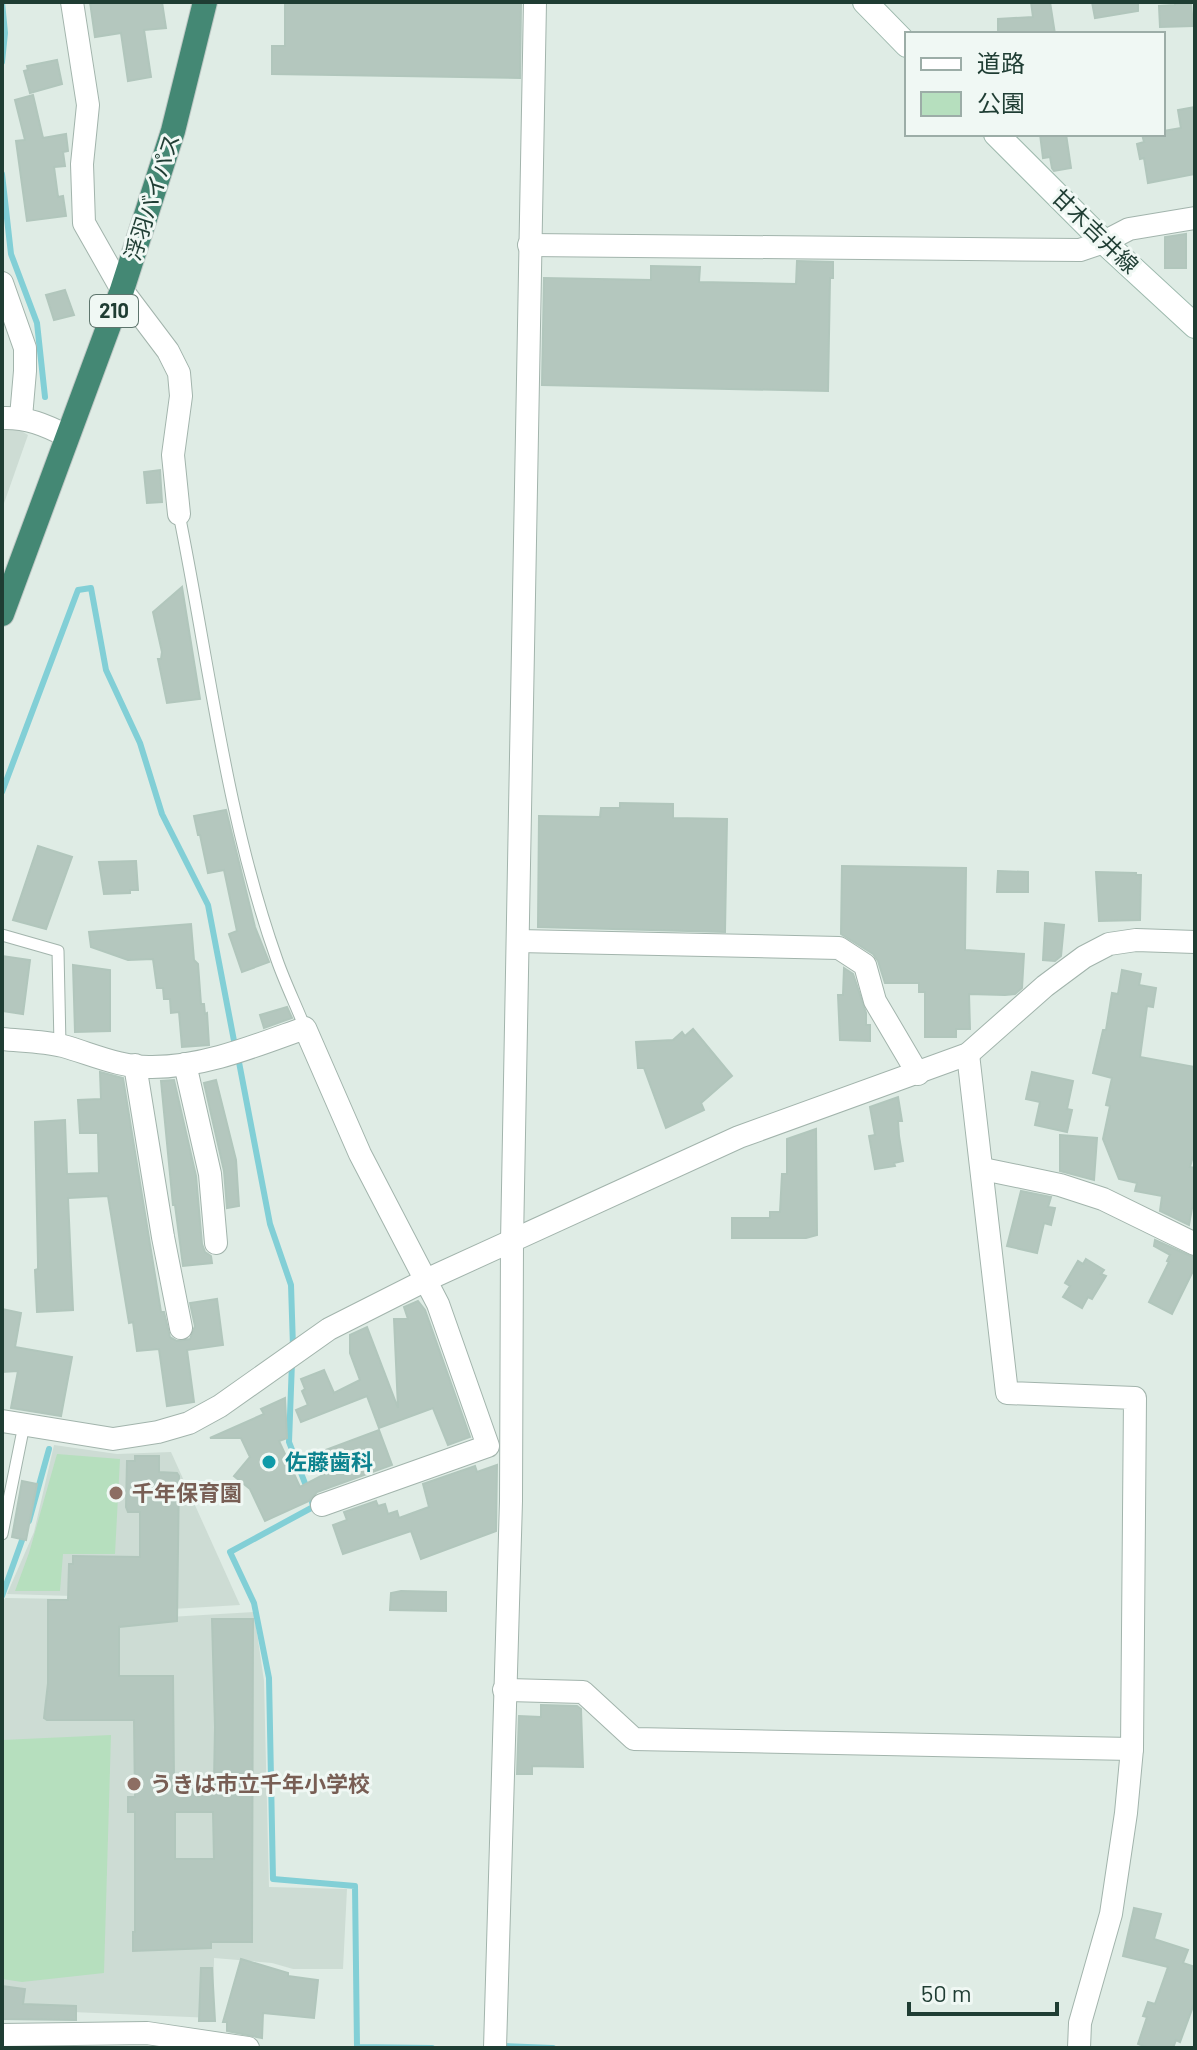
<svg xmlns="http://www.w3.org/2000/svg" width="1197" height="2050" font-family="Barlow,'Noto Sans JP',sans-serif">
<rect width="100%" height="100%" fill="#dfece5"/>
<!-- built -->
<g fill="#cddcd4">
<path d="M2 426H13L28 435 2 509Z"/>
<path d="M54 1445 117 1454 171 1452 240 1605 138 1611V1598L7 1594 34 1532Z"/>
<path d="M5 1598 134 1600 135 1619 254 1612 264 1681 269 1887 347 1889 343 1969H293L272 1963 214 1958 213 2018 2 2009V1604Z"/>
</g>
<!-- green -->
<g fill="#b6dfbe">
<path d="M57 1454 120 1459 115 1554H63L60 1591H15L29 1553Z"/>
<path d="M111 1735 104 1973 22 1982 2 1979V1740Z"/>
</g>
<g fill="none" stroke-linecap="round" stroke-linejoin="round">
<!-- stream -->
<g stroke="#82cfd6" stroke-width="6">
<path d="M2 62 5 33 2 2"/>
<path d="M2 174 11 254 37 323 45 397"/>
<path d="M2 792 78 590 91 588 106 670 140 743 162 814 208 905 235 1046"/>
<path d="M238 1057 270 1224 291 1285 293 1347"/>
<path d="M292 1362 289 1442 308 1491"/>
<path d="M312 1502 313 1507 230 1552 254 1603 269 1678 273 1879 355 1886 357 2047 432 2048"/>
<path d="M29 1521 49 1449"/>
<path d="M2 1596 25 1532"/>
<path d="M503 2046 553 2048"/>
</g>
</g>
<!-- building -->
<g fill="#b4c7be" stroke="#b1c6bc" stroke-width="2" fill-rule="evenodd">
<path d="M90 2H162L166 28 144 30 151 77 128 81 121 33 95 37Z"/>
<path d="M285 2H521L520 78 272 74V46H285Z"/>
<path d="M1031 2H1050L1055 34H998V19L1033 17Z"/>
<path d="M1092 2H1138V11L1095 18Z"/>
<path d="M1175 2H1191L1193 26 1160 27 1159 6 1175 5Z"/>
<path d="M57 60 62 84 30 93 24 71 28 70 27 66Z"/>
<path d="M33 95 43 138 66 134 68 151 63 152 65 166 54 167 58 197 63 196 66 216 27 221 16 141 25 140 15 100Z"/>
<path d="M1195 107V174L1148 183 1144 158 1140 159 1137 144 1144 142 1142 134H1163V131L1181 128 1178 110Z"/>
<path d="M1040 134H1066L1071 168 1054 171 1052 168 1050 157 1043 158Z"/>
<path d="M1186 234V268H1165V237Z"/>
<path d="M797 261 833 262V278H830L828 391 542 385 544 278 651 280V266L700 267 699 282 796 284Z"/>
<path d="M65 290 74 315 54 320 46 295Z"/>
<path d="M160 470 162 502 147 503 144 472Z"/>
<path d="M182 587 200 699 167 703 158 659H161L162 652 153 612Z"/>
<path d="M620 803 673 804V818L727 819 725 932 538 927 539 816 600 817 601 808H620Z"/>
<path d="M226 810 255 927 269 962 242 972 229 934 237 931 224 870 208 873 200 835H198L194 816Z"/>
<path d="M38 846 72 857 46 929 13 920Z"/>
<path d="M136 861 138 890H130V893L104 894 99 862Z"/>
<path d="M842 866 966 868 965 950 1024 954 1022 988 1015 994 1005 995 969 994 970 1029H956V1037H925V992H919V983H885L878 961 873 954 841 934Z"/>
<path d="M998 871 1028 872V892H997Z"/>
<path d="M1096 872 1136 873V875H1141L1140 920 1099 921Z"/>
<path d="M1045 923 1064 925 1061 956 1055 961 1043 960Z"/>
<path d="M191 924 194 960 198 964 201 1004H204L205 1014 207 1013 209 1045 182 1047 179 1012 171 1013 170 999H164L163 988H157L153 959 128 960 91 947 89 932Z"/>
<path d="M2 956 30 960 23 1014 2 1011Z"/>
<path d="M73 965 110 970V1031L75 1032Z"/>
<path d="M844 968 853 974 866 1013V1025H870V1041L840 1040 838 995H843Z"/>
<path d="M1122 970 1141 974 1139 985 1156 988 1153 1007 1147 1006 1140 1057 1195 1067V1149L1190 1167 1195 1168V1192L1189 1225 1160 1211 1162 1196 1135 1191 1137 1183 1119 1179 1103 1139 1110 1106 1106 1105 1112 1078 1093 1073 1103 1030H1106L1112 993 1118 994Z"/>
<path d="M287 1007 292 1018 264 1028 260 1015Z"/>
<path d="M693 1029 732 1076 701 1103 704 1110 666 1128 644 1068H638L636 1042 673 1040 682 1032 685 1036Z"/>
<path d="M100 1072 123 1078 161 1312H164L170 1337 177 1341 190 1339 195 1326 190 1303 217 1299 223 1345 187 1350 194 1402 167 1406 159 1349 137 1351 133 1322 129 1323 108 1196 68 1198 73 1310 37 1312 35 1270 38 1269V1262L35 1122 65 1120 67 1174 99 1173 98 1133H80L78 1100 101 1099Z"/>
<path d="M1032 1072 1073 1081 1067 1109 1072 1110 1067 1132 1035 1125 1040 1102 1026 1099Z"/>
<path d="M174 1080 196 1176 202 1244 205 1252 211 1256 212 1263 183 1266 175 1205H173L161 1081Z"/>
<path d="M216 1080 236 1160 239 1206 227 1208 224 1171 204 1083Z"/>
<path d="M898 1097 902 1121H898L899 1136 903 1161 894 1163 895 1166 875 1169 869 1136 875 1135 870 1107Z"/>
<path d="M816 1129 817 1235 806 1238H732V1218H770V1212H780L782 1174H787V1139Z"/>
<path d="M1060 1135 1097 1138 1094 1180 1060 1171Z"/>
<path d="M1021 1191 1051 1197 1048 1207 1055 1208 1051 1225 1044 1223 1037 1253 1007 1246Z"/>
<path d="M1155 1240 1195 1258V1267L1172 1314 1149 1302 1169 1262 1167 1261 1170 1255 1154 1246Z"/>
<path d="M1086 1259 1104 1270 1101 1274 1106 1276 1092 1299 1088 1297 1082 1308 1063 1297 1070 1286 1065 1283 1078 1261 1083 1264Z"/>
<path d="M418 1301 425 1310 470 1437 448 1445 433 1408 379 1428 367 1396 301 1422 296 1410 308 1405 302 1391 305 1389 301 1379 324 1370 334 1393 360 1380 350 1353V1335L367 1327 398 1408 394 1319H408L404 1307Z"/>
<path d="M2 1309 21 1313 15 1347 72 1357 61 1416 11 1408 18 1371 2 1372Z"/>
<path d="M285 1398 287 1438 279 1441 300 1487 327 1473 320 1452 379 1430 392 1465 317 1492 309 1501 265 1521 250 1489 234 1476 250 1457 241 1438H210L264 1414 261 1409Z"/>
<path d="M135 1456H159V1472L177 1473 179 1476 177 1621 119 1627V1676H173L174 1781H214L215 1727 212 1619H253L252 1942H211V1948L133 1951V1932H135V1812H128V1797H135L134 1720H47L44 1718 48 1683V1600H68L69 1564H73V1556L140 1557V1512H128L126 1507 127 1461H135ZM175 1812H213L214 1859H175Z"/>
<path d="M497 1465 496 1531 421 1559 411 1531 343 1554 333 1525 347 1520 344 1512 376 1501 378 1506 385 1504 388 1514 397 1511 399 1518 429 1507 423 1484 475 1466 477 1472Z"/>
<path d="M22 1481 37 1484 26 1540 12 1537Z"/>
<path d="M401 1591 446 1592V1611L390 1610 391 1593Z"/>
<path d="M541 1705 577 1706 581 1709 583 1767 532 1766V1774H517L519 1716 541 1717Z"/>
<path d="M1134 1908 1161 1914 1154 1939 1188 1950 1183 1963 1195 1967V2001L1180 2042 1176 2040 1173 2048H1149L1138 2044 1147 2017 1143 2016 1148 2002 1155 2004 1168 1967 1123 1956Z"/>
<path d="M241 1959 288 1973V1976L318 1980 314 2018 263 2013 262 2038 227 2031V2022H223Z"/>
<path d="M201 1968H212L215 2021H199Z"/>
<path d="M2 1986 25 1989 23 2004 76 2006V2020L2 2019Z"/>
</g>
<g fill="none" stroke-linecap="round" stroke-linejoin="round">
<defs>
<g id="service">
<path d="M179 514C209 662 226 817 277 960 285 983 296 1005 305 1028"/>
<path d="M2 935 58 951 60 1045"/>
<path d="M2 1534 24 1425"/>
</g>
<g id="minor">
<path d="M72 2 88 105 82 164 84 223 122 290 168 351 179 373 181 396 173 455 179 514"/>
<path d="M529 245 1080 250 1104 242 1129 229 1195 218"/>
<path d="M2 283 25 348V371L21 417"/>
<path d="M2 418C27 417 45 425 67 436"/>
<path d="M518 941 839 948 865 965 875 1001 918 1074"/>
<path d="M2 1039C22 1041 44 1041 63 1046 92 1054 121 1068 152 1067 205 1067 257 1045 305 1028L360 1154 438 1304 488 1446 322 1505"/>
<path d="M968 1054 1007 1393 1135 1398 1132 1749 1126 1813 1111 1914 1080 2023 1079 2048"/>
<path d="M185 1064 210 1174 216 1243"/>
<path d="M135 1065 163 1237 181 1328"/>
<path d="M983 1169 1060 1185 1103 1199 1195 1244"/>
<path d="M2 1421 113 1439 158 1432 189 1423 220 1406 329 1329 426 1280 739 1137 968 1054 1045 986 1084 957 1109 944 1136 940 1195 942"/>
<path d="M504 1690 583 1692 634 1739 1132 1749"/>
<path d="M2 2035 147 2033 248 2048"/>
<path d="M495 2048 511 1501 512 1242 535 2"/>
</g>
<g id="secondary">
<path d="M865 2 907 45"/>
<path d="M996 134 1104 242 1195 326"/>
</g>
<path id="trunk" d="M2 614 122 290 173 131 205 2"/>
</defs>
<!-- service casing -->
<use href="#service" stroke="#a2b4ac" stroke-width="13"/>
<!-- minor casing -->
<use href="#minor" stroke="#a2b4ac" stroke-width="24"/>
<!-- secondary casing -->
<use href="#secondary" stroke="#9db9ad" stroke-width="26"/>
<!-- trunk casing -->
<use href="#trunk" stroke="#c0c9c6" stroke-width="26"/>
<!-- service -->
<use href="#service" stroke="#fff" stroke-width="11"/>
<!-- minor -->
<use href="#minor" stroke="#fff" stroke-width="22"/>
<!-- secondary -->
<use href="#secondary" stroke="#fff" stroke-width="24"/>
<!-- trunk -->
<use href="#trunk" stroke="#448874" stroke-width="24"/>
</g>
<!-- markers -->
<circle fill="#0f9aa8" stroke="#f0f8f4" stroke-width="3" cx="269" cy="1462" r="8"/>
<g fill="#8d6e63" stroke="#f0f8f4" stroke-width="3">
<circle cx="116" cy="1493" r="8"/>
<circle cx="134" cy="1784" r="8"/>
</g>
<g text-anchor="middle" stroke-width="6" stroke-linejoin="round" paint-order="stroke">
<!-- shield labels -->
<rect fill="#f0f8f4" stroke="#5e756d" stroke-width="2" x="90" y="295" width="48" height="32" rx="6"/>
<g font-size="20" font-weight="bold" fill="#1f3d33">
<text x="114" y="318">210</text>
</g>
<!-- street labels -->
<g font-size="22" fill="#1f3d33" stroke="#f0f8f4">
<text transform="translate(152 197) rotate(-72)" y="8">浮羽バイパス</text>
<text transform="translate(1095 231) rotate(44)" y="8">甘木吉井線</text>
</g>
<!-- culture labels -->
<g font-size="22" font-weight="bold" fill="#0d838f" stroke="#f0f8f4" text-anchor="start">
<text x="285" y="1470">佐藤歯科</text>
</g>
<!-- education labels -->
<g font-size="22" font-weight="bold" fill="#785e54" stroke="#f0f8f4" text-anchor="start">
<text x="132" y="1501">千年保育園</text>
<text x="150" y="1792">うきは市立千年小学校</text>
</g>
</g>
<!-- border -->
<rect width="1197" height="2050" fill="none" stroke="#1f3d33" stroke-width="8"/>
<!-- legend -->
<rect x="905" y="32" width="260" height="104" fill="#f0f8f4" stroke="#9cada7" stroke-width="2"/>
<rect x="921" y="58" width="40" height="12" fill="#ffffff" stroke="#9cada7" stroke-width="2"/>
<text x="977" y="72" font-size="24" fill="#1f3d33">道路</text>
<rect x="921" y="92" width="40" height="24" fill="#b6dfbe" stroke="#9cada7" stroke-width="2"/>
<text x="977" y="112" font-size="24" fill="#1f3d33">公園</text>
<!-- scale -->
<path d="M909 2002v12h148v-12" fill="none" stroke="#1f3d33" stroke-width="4"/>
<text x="921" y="2002" font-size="24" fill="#1f3d33" stroke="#f0f8f4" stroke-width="6" paint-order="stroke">50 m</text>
</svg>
